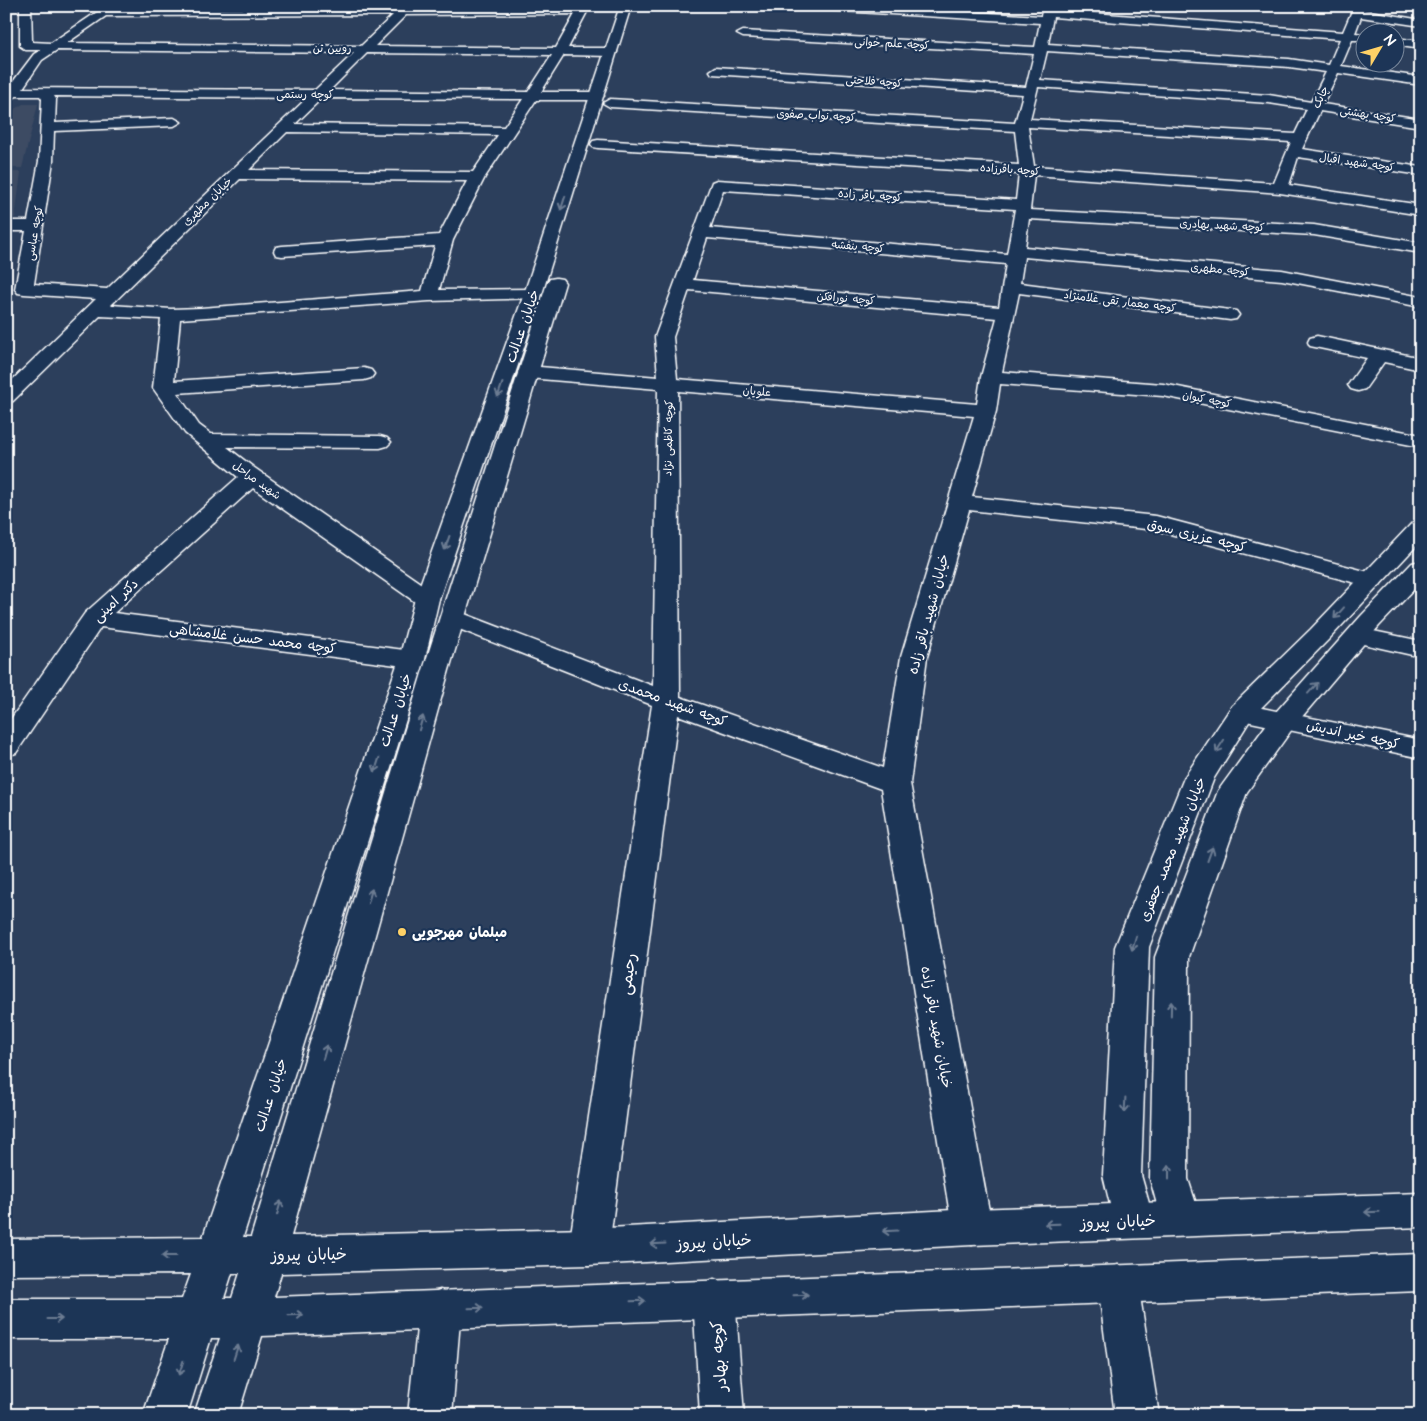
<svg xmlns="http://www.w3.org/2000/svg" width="1427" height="1421" font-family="'Architects Daughter','Playpen Sans Arabic',sans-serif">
<rect width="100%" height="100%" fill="#2c3f5c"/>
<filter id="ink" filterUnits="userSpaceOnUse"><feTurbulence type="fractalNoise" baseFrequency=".02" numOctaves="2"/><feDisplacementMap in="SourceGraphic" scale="10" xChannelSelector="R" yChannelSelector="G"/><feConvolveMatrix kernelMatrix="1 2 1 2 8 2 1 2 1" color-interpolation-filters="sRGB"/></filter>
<g filter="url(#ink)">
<!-- built -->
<g fill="#3e4b63">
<path d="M23 104H38L22 168H6V115Z"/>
<path d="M6 172H21L15 218H6Z"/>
</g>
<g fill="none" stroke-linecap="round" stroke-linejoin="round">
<defs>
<g id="minor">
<path d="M20 6H31L32 42 51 43 106 6H119L116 10 590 6 568 48H611L617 52 611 56 564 55 541 92H597L604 96 597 100H536L485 177 453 240 439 290 533 289 539 290 542 294 539 298 429 301 180 319 174 381 364 368 371 370 374 374 371 378 364 380 177 393 199 425 211 434 380 436 387 438 391 442 387 446 380 448 227 447 253 467 436 594 439 599 436 604 427 606 418 604 253 488 114 613 412 651 421 653 425 659 421 665 412 667 101 627 16 753 6 756V726L85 613 238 477 185 433 153 388 161 319 100 316 13 401 6 403V386L96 299 24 294 18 293 15 289 26 231H6V221H28L39 161 42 99 40 96H17L6 101V91L34 54 41 50H26L20 46ZM575 14 556 48 375 46 406 15ZM393 15 361 46 67 43 106 16ZM57 50 354 53 315 90 23 88 42 60ZM367 53 552 55 528 92 330 90ZM54 96 307 98 107 289 34 284 53 161 54 131 174 126 181 122 174 118 55 123 56 99ZM322 98 523 99 504 127 295 124ZM287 132 498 135 473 172 249 170ZM240 179 467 181 439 235 282 246 276 247 274 251 276 255 282 256 435 246 422 291 201 308 171 309 111 305Z"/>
<path d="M802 6H868L1041 16 1043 6H1054V10L1343 32 1354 6H1365L1364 10 1421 20V26L1361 17 1355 33 1364 34V40H1352L1341 66 1421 77V85L1338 73 1323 104 1421 119V127L1320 111 1302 149 1421 167V175L1298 157 1289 185 1421 205V215L1280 193 1034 175 1030 210 1314 225 1421 243V253L1314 235 1029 219 1025 247 1282 270 1421 297V307L1282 280 1024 257 1020 283 1230 310 1236 311 1239 315 1236 319 1230 320 1019 293 1002 372 1163 384 1421 435V447L1163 396 1000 384 996 411 972 497 1156 516 1380 575 1383 580 1380 585 1371 587 1155 530 969 510 927 657 910 783 992 1227 986 1239 972 1245 958 1239 952 1227 881 789 678 715 609 1247 603 1260 589 1265 575 1260 569 1247 652 705 444 623 440 618 444 613 453 610 462 613 653 686 658 389 528 378 521 376 518 372 521 368 528 366 658 377 655 337 712 182 717 180 1016 200 1019 174 598 148 593 147 591 144 593 141 598 140 1019 165 1015 131 610 107 603 103 610 99 1015 123 1023 94 712 74 710 71 716 67 1026 87 1034 54 743 37 737 34 743 31 1035 47 1040 23 807 9ZM1053 17 1340 39 1329 65 1289 59 1048 44ZM1047 51 1289 67 1326 72 1311 102 1269 95 1040 80ZM1038 87 1269 103 1307 109 1295 134 1030 119ZM1028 127 1291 142 1274 183 1034 166ZM723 190 1015 209 1007 254 710 228ZM707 238 1006 264 999 307 693 280ZM689 290 997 318 981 377 977 404 677 379 673 337ZM678 391 974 416 901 657 883 768 680 697Z"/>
<path d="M1394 38 1421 41V49L1394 45Z"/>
<path d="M1317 336 1421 358V370L1384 362 1365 389 1358 391 1351 389 1348 385 1367 358 1310 346 1308 342 1310 338Z"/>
<path d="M1359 628 1421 641V657L1350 641 1346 636 1350 631Z"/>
<path d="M1242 704 1421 740V758L1232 718 1228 712 1232 706Z"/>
<path d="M1118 1265 1132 1271 1138 1284 1159 1415H1115L1098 1284 1104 1271Z"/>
<path d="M714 1279 729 1285 735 1298 744 1415H700L693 1298 699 1285Z"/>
<path d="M440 1290 455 1295 461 1309 452 1415H408L419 1309 425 1295Z"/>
</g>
<g id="tertiary">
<path d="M1421 520V541L1329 639 1252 717 1214 778 1149 947 1141 1175 1154 1221 1148 1233 1134 1238 1120 1233 1114 1221 1103 1175 1115 947 1184 778 1232 706 1311 629 1413 522Z"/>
<path d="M1421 561V582L1379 626 1295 725 1247 792 1189 957 1188 1179 1201 1219 1195 1231 1181 1236 1167 1231 1161 1219 1150 1179 1155 957 1218 791 1223 784 1275 713 1361 616 1412 563Z"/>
</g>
<path id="secondary" d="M620 6H631L542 294 439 599 425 659 243 1237H251L423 670 547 283 550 279 556 278 562 279 565 283 449 670 291 1236 589 1229 972 1209 1421 1193V1227L972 1245 589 1265 281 1273 274 1297 1421 1254V1291L262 1336 238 1415H194L220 1338H211L187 1415H143L169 1339H6V1299H182L191 1274 6 1275V1239L203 1237 399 659 415 599 524 294ZM232 1273H240L232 1298H224Z"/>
</defs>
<!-- minor casing -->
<use href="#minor" stroke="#fff" stroke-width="3"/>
<!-- tertiary casing -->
<use href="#tertiary" stroke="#fff" stroke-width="3"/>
<!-- secondary casing -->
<use href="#secondary" stroke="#fff" stroke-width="3"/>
<!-- minor -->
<use href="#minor" fill="#1d3557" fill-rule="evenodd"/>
<!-- tertiary -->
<use href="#tertiary" fill="#1d3557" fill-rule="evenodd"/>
<!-- secondary -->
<use href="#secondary" fill="#1d3557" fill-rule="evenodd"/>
</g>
<!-- one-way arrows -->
<defs><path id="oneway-shaft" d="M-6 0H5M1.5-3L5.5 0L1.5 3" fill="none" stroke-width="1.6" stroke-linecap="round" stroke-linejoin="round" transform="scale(1.25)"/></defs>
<g stroke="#6c7c92">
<use href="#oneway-shaft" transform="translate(563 203) rotate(108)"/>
<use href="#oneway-shaft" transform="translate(500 390) rotate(109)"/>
<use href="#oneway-shaft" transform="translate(447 543) rotate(109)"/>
<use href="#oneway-shaft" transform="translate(1339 613) rotate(132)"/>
<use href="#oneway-shaft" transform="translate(1313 688) rotate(-48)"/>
<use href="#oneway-shaft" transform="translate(421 723) rotate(-74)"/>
<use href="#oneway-shaft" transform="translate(1220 746) rotate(123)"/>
<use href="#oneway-shaft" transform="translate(377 765) rotate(108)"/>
<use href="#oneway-shaft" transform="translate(1210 854) rotate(-70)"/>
<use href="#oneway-shaft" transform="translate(370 896) rotate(-74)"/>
<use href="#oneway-shaft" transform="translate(1134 943) rotate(107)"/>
<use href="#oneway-shaft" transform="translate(1171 1009) rotate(-89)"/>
<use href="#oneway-shaft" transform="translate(325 1052) rotate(-74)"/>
<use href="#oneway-shaft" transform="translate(1125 1105) rotate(93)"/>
<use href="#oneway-shaft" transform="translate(1169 1172) rotate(-90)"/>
<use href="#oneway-shaft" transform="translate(279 1208) rotate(-74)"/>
<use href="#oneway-shaft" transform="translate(1372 1212) rotate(178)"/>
<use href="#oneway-shaft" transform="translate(1052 1224) rotate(178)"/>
<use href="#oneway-shaft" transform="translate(890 1231) rotate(177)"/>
<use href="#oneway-shaft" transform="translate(658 1244) rotate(177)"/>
<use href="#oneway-shaft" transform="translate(169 1256) rotate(180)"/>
<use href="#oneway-shaft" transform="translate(801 1295) rotate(-2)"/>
<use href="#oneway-shaft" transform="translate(638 1301) rotate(-2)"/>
<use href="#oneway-shaft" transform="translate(476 1308) rotate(-2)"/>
<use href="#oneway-shaft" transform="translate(296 1315) rotate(-2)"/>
<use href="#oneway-shaft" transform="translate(55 1319)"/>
<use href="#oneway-shaft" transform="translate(236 1352) rotate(-72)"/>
<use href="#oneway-shaft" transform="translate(181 1368) rotate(108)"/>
</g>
</g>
<!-- markers -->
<circle fill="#ffd166" stroke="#1d3557" stroke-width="2" cx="402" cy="932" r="5"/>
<g text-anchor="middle" stroke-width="4.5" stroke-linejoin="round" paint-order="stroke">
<!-- far-street labels -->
<g font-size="11" fill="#fff" stroke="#1d3557">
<text transform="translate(892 43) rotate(3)" y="4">کوچه علم خوانی</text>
<text x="332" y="52">رویین تن</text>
<text transform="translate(874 81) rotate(4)" y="4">کوچه فلاحتی</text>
<text x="305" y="98">کوچه رستمی</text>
<text transform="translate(1320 97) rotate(-65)" y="4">چابک</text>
<text transform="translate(1368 114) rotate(9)" y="4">کوچه بهشتی</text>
<text transform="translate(816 115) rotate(3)" y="4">کوچه نواب صفوی</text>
<text transform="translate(1357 162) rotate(8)" y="4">کوچه شهید اقبال</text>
<text transform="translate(1010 169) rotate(4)" y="4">کوچه باقرزاده</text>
<text transform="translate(870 195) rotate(4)" y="4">کوچه باقر زاده</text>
<text transform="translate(207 201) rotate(-44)" y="4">خیابان مطهری</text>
<text transform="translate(1222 225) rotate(3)" y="4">کوچه شهید بهادری</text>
<text transform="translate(34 233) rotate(-80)" y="4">کوچه عباسی</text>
<text transform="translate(858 246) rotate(5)" y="4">کوچه بنفشه</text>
<text transform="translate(1220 269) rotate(5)" y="4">کوچه مطهری</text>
<text transform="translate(846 298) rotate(5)" y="4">کوچه نورافکن</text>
<text transform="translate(1120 301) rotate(7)" y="4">کوچه معمار تقی غلامنژاد</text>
<text transform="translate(757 391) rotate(5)" y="4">علویان</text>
<text transform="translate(1207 399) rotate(11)" y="4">کوچه کیوان</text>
<text transform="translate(668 438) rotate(-89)" y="4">کوچه کاظمی نژاد</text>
<text transform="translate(257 480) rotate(36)" y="4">شهید مراحل</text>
</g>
<!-- street labels -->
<g font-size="14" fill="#fff" stroke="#1d3557">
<text transform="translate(522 326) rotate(-71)" y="5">خیابان عدالت</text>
<text transform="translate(1197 535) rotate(14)" y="5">کوچه عزیزی سوق</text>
<text transform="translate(115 600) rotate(-43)" y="5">دکتر امینی</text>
<text transform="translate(928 614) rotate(-75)" y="5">خیابان شهید باقر زاده</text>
<text transform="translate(253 638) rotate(7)" y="5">کوچه محمد حسن غلامشاهی</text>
<text transform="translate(673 702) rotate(20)" y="5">کوچه شهید محمدی</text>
<text transform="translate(395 710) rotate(-72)" y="5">خیابان عدالت</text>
<text transform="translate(1353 734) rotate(12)" y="5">کوچه خیر اندیش</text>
<text transform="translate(1172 849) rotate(-68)" y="5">خیابان شهید محمد جعفری</text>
<text transform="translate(937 1027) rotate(80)" y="5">خیابان شهید باقر زاده</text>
<text transform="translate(270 1095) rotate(-72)" y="5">خیابان عدالت</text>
</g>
<!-- poi labels -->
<g font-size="14" font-weight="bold" fill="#fff" stroke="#1d3557" text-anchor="start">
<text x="412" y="937">مبلمان مهرجویی</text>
</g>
<!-- near-street labels -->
<g font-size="16" fill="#fff" stroke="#1d3557">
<text transform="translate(627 974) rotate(-82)" y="6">رحیمی</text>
<text transform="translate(1118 1221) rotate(-2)" y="6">خیابان پیروز</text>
<text transform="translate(714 1241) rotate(-3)" y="6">خیابان پیروز</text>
<text transform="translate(309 1254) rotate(-1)" y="6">خیابان پیروز</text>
<text transform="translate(718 1356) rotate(-94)" y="6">کوچه بهادر</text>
</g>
</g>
<!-- margin -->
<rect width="1427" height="1421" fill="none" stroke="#1d3557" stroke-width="25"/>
<rect x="12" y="12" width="1402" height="1396" fill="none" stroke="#fff" stroke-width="2" filter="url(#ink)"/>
<!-- north arrow -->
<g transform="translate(1380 48) rotate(52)"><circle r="24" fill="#1d3557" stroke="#77869a"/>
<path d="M0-4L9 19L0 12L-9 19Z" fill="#ffd166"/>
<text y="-8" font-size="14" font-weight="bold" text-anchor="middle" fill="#ffffff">N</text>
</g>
</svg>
